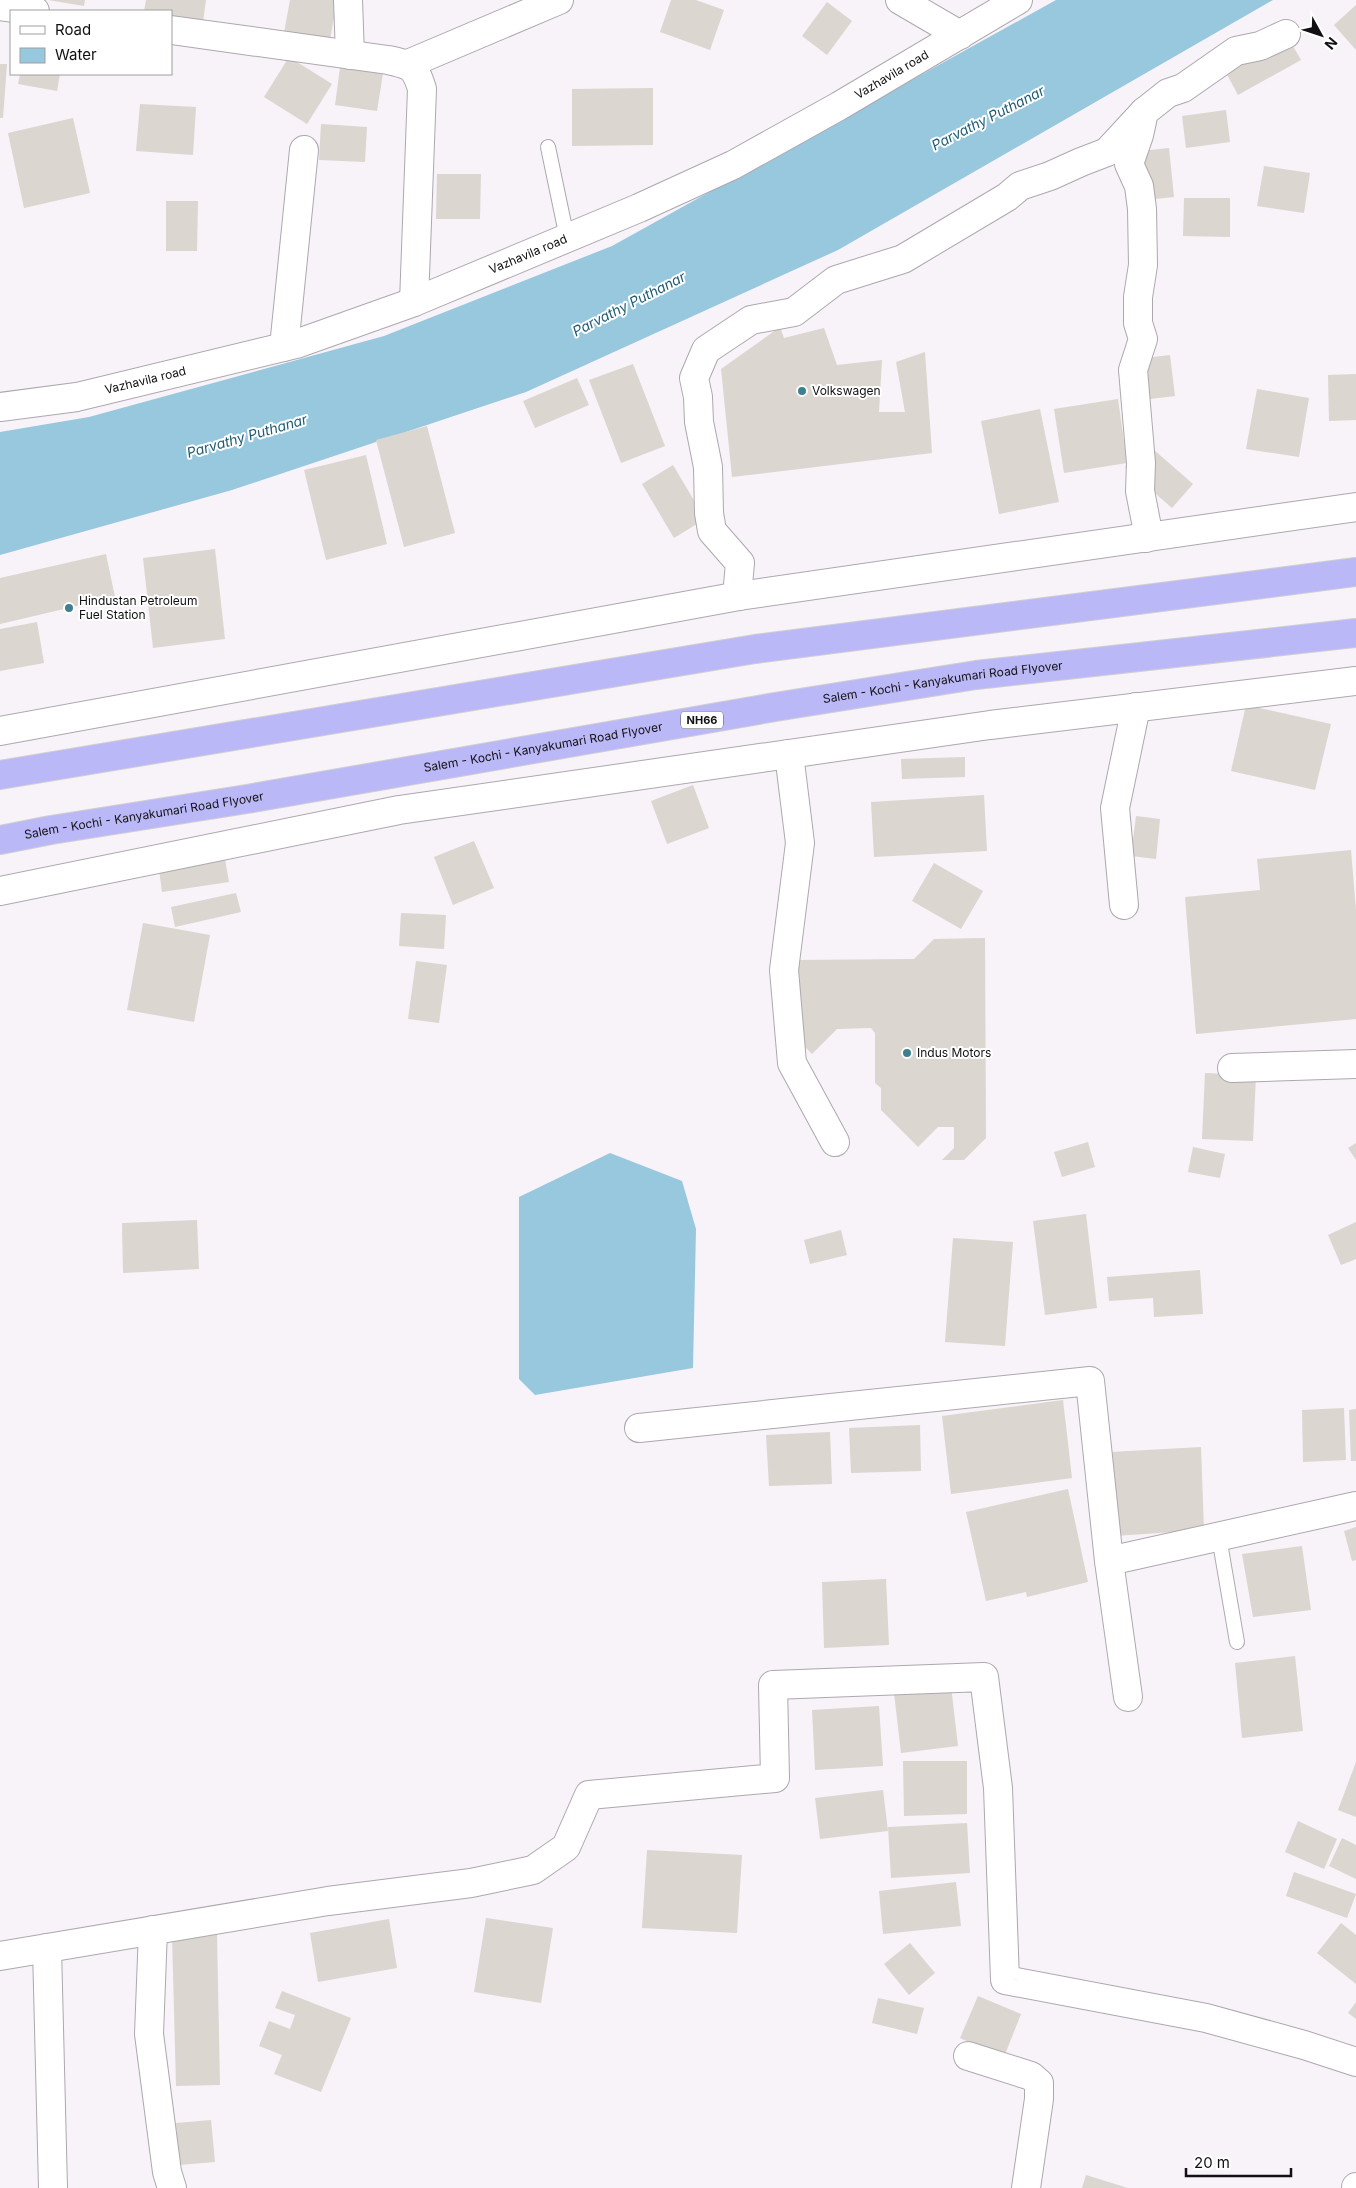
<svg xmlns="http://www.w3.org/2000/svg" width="1356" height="2188" font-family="Inter,sans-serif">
<rect width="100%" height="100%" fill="#f8f2f9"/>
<!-- water -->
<g fill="#97c8dd">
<path d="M1056 0H1273L838 250 526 392 232 490 0 555V432L89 417 384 336 612 246Z"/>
<path d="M610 1153 682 1181 696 1229 693 1368 535 1395 519 1379V1197Z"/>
</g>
<!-- building -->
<g fill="#dbd6cf">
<path d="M48 0H85L84 6Z"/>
<path d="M146 0H206L202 29 171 24V11H144Z"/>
<path d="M290 0H337L329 46 283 38Z"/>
<path d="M671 0H696L724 10 710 50 660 32Z"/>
<path d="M827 2 852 21 827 55 802 36Z"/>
<path d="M1356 5V50L1334 25Z"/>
<path d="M1286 34 1301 60 1238 95 1224 69Z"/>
<path d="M289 57 332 84 307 124 264 97Z"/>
<path d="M341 60 384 67 377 111 335 105Z"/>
<path d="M0 64H7L3 118H0Z"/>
<path d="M20 74H60L57 91 18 84Z"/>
<path d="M653 88V145L572 146V89Z"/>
<path d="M140 104 196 107 193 155 136 151Z"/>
<path d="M1226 110 1230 142 1186 148 1182 116Z"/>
<path d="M73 118 90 193 24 208 8 133Z"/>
<path d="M321 124 367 127 365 162 319 160Z"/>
<path d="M1169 148 1174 197 1127 202 1122 153Z"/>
<path d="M1264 166 1310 173 1304 213 1257 206Z"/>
<path d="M437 174H481L480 219H436Z"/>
<path d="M1184 198H1230V237L1183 236Z"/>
<path d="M166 201H198L197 251H166Z"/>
<path d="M780 327 784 338 824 328 837 365 882 360 879 412H905L896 362 925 352 932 453 732 477 721 369Z"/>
<path d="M1170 355 1175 396 1134 401 1129 360Z"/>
<path d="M633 364 665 446 621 463 589 380Z"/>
<path d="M1356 374V420L1329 421 1328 375Z"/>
<path d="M577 378 589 405 535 428 523 401Z"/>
<path d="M1257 389 1309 398 1299 457 1246 449Z"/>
<path d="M1118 399 1127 463 1064 473 1054 409Z"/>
<path d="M1040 409 1059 502 999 514 981 421Z"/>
<path d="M427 426 455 533 404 547 376 440Z"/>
<path d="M1146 443 1193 484 1172 508 1125 467Z"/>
<path d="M366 455 387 544 326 560 304 470Z"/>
<path d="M673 465 705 519 674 538 642 484Z"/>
<path d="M215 549 225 639 153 648 143 558Z"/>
<path d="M106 554 115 597 0 624V578Z"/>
<path d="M37 622 44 663 0 671V629Z"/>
<path d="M1246 705 1331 724 1315 790 1231 771Z"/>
<path d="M965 757V777L902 779 901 759Z"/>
<path d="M693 785 709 828 667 844 651 801Z"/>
<path d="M984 795 987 851 874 857 871 802Z"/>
<path d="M1136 816 1160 819 1156 859 1131 856Z"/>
<path d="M474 841 494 888 453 905 434 857Z"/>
<path d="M1351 850 1356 910V1019L1196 1034 1185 897 1260 890 1257 859Z"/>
<path d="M224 853 229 882 162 892 158 862Z"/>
<path d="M934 863 983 891 961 929 912 901Z"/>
<path d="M236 893 241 912 175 927 171 907Z"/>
<path d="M401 913 446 915 444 949 399 946Z"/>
<path d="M143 923 210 935 194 1022 127 1010Z"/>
<path d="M985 938 986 1138 964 1160H942L954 1148V1127H938L918 1147 881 1110V1088L875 1083V1033L871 1028 837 1029 812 1054 794 1036V960L914 959 934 939Z"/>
<path d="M416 961 447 965 439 1023 408 1019Z"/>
<path d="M1205 1073 1256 1075 1253 1141 1202 1139Z"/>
<path d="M1088 1142 1095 1167 1062 1177 1054 1152Z"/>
<path d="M1356 1143V1160L1348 1148Z"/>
<path d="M1193 1147 1225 1154 1220 1178 1188 1172Z"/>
<path d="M1086 1214 1097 1308 1045 1315 1033 1221Z"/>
<path d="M197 1220 199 1269 123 1273 122 1223Z"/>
<path d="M1356 1222V1259L1341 1265 1328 1235Z"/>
<path d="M841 1230 847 1255 810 1264 804 1240Z"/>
<path d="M953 1238 1013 1242 1005 1346 945 1342Z"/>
<path d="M1200 1270 1203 1314 1154 1317 1153 1298 1109 1301 1107 1277Z"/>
<path d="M1063 1400 1072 1478 951 1494 942 1416Z"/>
<path d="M1344 1408 1346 1460 1303 1462 1302 1410Z"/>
<path d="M1356 1409V1461H1351L1349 1410Z"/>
<path d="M920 1425 921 1471 851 1473 849 1428Z"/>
<path d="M830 1432 832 1484 769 1486 766 1435Z"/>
<path d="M1201 1447 1204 1530 1115 1536 1111 1452Z"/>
<path d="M1068 1489 1088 1582 1027 1597 1026 1592 986 1601 966 1512Z"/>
<path d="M1356 1527V1560L1352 1561 1344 1531Z"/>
<path d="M1302 1546 1311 1610 1253 1617 1242 1554Z"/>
<path d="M886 1579 889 1645 824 1648 822 1582Z"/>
<path d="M1295 1656 1303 1731 1242 1738 1235 1663Z"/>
<path d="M951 1686 958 1746 901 1753 894 1693Z"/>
<path d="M879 1706 883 1766 815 1770 812 1710Z"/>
<path d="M903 1761H967V1814L904 1816Z"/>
<path d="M1356 1762V1817L1338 1810Z"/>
<path d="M883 1790 888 1831 820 1839 815 1798Z"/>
<path d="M1298 1821 1337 1839 1324 1869 1285 1852Z"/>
<path d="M967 1823 970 1873 891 1878 888 1827Z"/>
<path d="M1342 1838 1356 1845V1879L1329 1866Z"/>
<path d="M647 1850 742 1855 737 1933 642 1928Z"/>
<path d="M1294 1872 1356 1894 1347 1918 1286 1896Z"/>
<path d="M956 1882 961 1926 883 1934 879 1891Z"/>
<path d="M486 1918 553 1928 541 2003 474 1992Z"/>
<path d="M389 1919 397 1968 318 1982 310 1933Z"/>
<path d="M1341 1923 1356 1935V1984L1317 1953Z"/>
<path d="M217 1934 220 2085 176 2086 172 1935Z"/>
<path d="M910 1943 935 1973 909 1995 884 1964Z"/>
<path d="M282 1991 351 2018 321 2092 274 2074 282 2055 259 2046 269 2021 290 2029 295 2015 275 2008Z"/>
<path d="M978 1996 1021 2014 1004 2057 960 2038Z"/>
<path d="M878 1998 924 2008 917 2034 872 2023Z"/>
<path d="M1356 2002V2019L1348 2013Z"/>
<path d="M211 2120 215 2162 179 2165 176 2123Z"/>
<path d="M1086 2175 1128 2188H1082Z"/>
</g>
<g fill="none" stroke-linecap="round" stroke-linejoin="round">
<defs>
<g id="lane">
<path d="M548 147 567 238"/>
<path d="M1219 1537 1237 1642"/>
</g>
<g id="street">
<path d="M348 0 350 55"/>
<path d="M900 0 960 35"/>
<path d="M0 6 35 11"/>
<path d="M171 30 388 60C411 65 415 66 422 89L414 302"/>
<path d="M408 64 559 0"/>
<path d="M284 347 304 150"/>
<path id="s1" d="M0 407 77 397 296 344 414 302 639 208 733 165 839 106 1018 0"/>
<path d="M1146 538 1147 527 1140 491 1141 463 1133 370 1143 339 1138 323V297L1143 265 1142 209 1139 186 1129 164 1139 135 1144 112 1168 93 1183 88 1236 51 1260 46 1286 34"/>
<path d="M739 596 738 585 740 563 712 531 709 513 708 467 699 422 698 397 694 378 706 350 751 320 794 312 836 280 903 259 1007 197 1020 186 1050 176 1081 162 1107 152 1144 112"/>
<path d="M789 754 800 843 784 970 792 1063 835 1142"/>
<path d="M1124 905 1115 808 1136 707"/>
<path d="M1232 1068 1356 1064"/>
<path d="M639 1428 1090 1381 1109 1561 1128 1697"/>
<path d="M1109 1561 1356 1506"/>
<path d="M153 1930 149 2034 167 2172 172 2188"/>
<path d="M47 1948 53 2188"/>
<path d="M0 1956 328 1901 471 1883 533 1870 566 1847 589 1795 775 1778 773 1685 984 1677 998 1788 1005 1980 1206 2018 1304 2045 1356 2062"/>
<path d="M968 2056 1031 2076 1039 2083V2099L1026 2188"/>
</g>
<g id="secondary">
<path d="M0 731 739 596 1356 507"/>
<path d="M0 891 399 810 990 725 1356 681"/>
<path d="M1356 2188V2187"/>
</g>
<g id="highway">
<path d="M0 775 755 649 1356 572"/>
<path id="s2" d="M0 840 51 830 247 799 775 707 976 675 1356 633"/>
</g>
</defs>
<!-- lane casing -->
<use href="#lane" stroke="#ada8ae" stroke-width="16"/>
<!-- street casing -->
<use href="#street" stroke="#ada8ae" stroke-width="30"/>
<!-- secondary casing -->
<use href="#secondary" stroke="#ada8ae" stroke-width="30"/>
<!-- highway casing -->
<use href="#highway" stroke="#d0cfd0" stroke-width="30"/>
<!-- lane -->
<use href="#lane" stroke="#fff" stroke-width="14"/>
<!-- street -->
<use href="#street" stroke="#fff" stroke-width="28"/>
<!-- secondary -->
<use href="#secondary" stroke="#fff" stroke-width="28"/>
<!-- highway -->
<use href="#highway" stroke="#bbb8f7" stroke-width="28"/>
</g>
<!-- markers -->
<g fill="#3d8190" stroke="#fff" stroke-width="2">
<circle cx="802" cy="391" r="5"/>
<circle cx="69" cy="608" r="5"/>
<circle cx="907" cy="1053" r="5"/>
</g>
<g text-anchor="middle" stroke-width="4" stroke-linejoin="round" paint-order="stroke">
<!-- shield labels -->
<rect fill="#fff" stroke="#595859" stroke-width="1" x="681" y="711.5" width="42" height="17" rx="4"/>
<g font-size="11" font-weight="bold" fill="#121012">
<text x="702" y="724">NH66</text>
</g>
<!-- street labels -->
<g font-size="12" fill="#121012" stroke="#fff">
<text dy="4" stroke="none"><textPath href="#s1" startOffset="958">Vazhavila road</textPath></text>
<text dy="4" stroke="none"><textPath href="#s1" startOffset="552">Vazhavila road</textPath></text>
<text dy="4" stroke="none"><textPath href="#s1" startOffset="148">Vazhavila road</textPath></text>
<text dy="4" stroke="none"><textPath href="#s2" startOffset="956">Salem - Kochi - Kanyakumari Road Flyover</textPath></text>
<text dy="4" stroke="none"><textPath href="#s2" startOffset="551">Salem - Kochi - Kanyakumari Road Flyover</textPath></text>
<text dy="4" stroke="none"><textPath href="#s2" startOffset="146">Salem - Kochi - Kanyakumari Road Flyover</textPath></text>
</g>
<!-- poi labels -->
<g font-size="12" fill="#121012" stroke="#fff" text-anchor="start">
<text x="812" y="395">Volkswagen</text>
<text x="79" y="605">Hindustan Petroleum<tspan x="79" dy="14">Fuel Station</tspan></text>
<text x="917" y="1057">Indus Motors</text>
</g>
<!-- water labels -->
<g font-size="14" font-style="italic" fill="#1d5b72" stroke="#fff">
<text transform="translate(988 118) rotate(-27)" y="5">Parvathy Puthanar</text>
<text transform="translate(629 304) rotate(-27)" y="5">Parvathy Puthanar</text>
<text transform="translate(247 436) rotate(-16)" y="5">Parvathy Puthanar</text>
</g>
</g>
<!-- legend -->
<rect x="10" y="10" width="162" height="65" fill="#ffffff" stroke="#a09fa0"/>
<rect x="20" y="26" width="25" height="8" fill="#ffffff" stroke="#a09fa0"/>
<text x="55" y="35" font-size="15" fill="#121012">Road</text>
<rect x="20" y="48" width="25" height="15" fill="#97c8dd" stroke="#a09fa0"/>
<text x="55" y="60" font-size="15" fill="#121012">Water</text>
<!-- north arrow -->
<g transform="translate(1321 35) rotate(130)" stroke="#ffffff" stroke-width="4" paint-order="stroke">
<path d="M0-4L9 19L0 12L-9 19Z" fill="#121012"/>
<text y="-8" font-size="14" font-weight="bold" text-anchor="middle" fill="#121012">N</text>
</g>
<!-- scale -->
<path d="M1186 2168v8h105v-8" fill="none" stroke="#121012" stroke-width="2.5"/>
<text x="1194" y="2168" font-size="15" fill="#121012" stroke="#ffffff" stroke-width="4" paint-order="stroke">20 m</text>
</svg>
